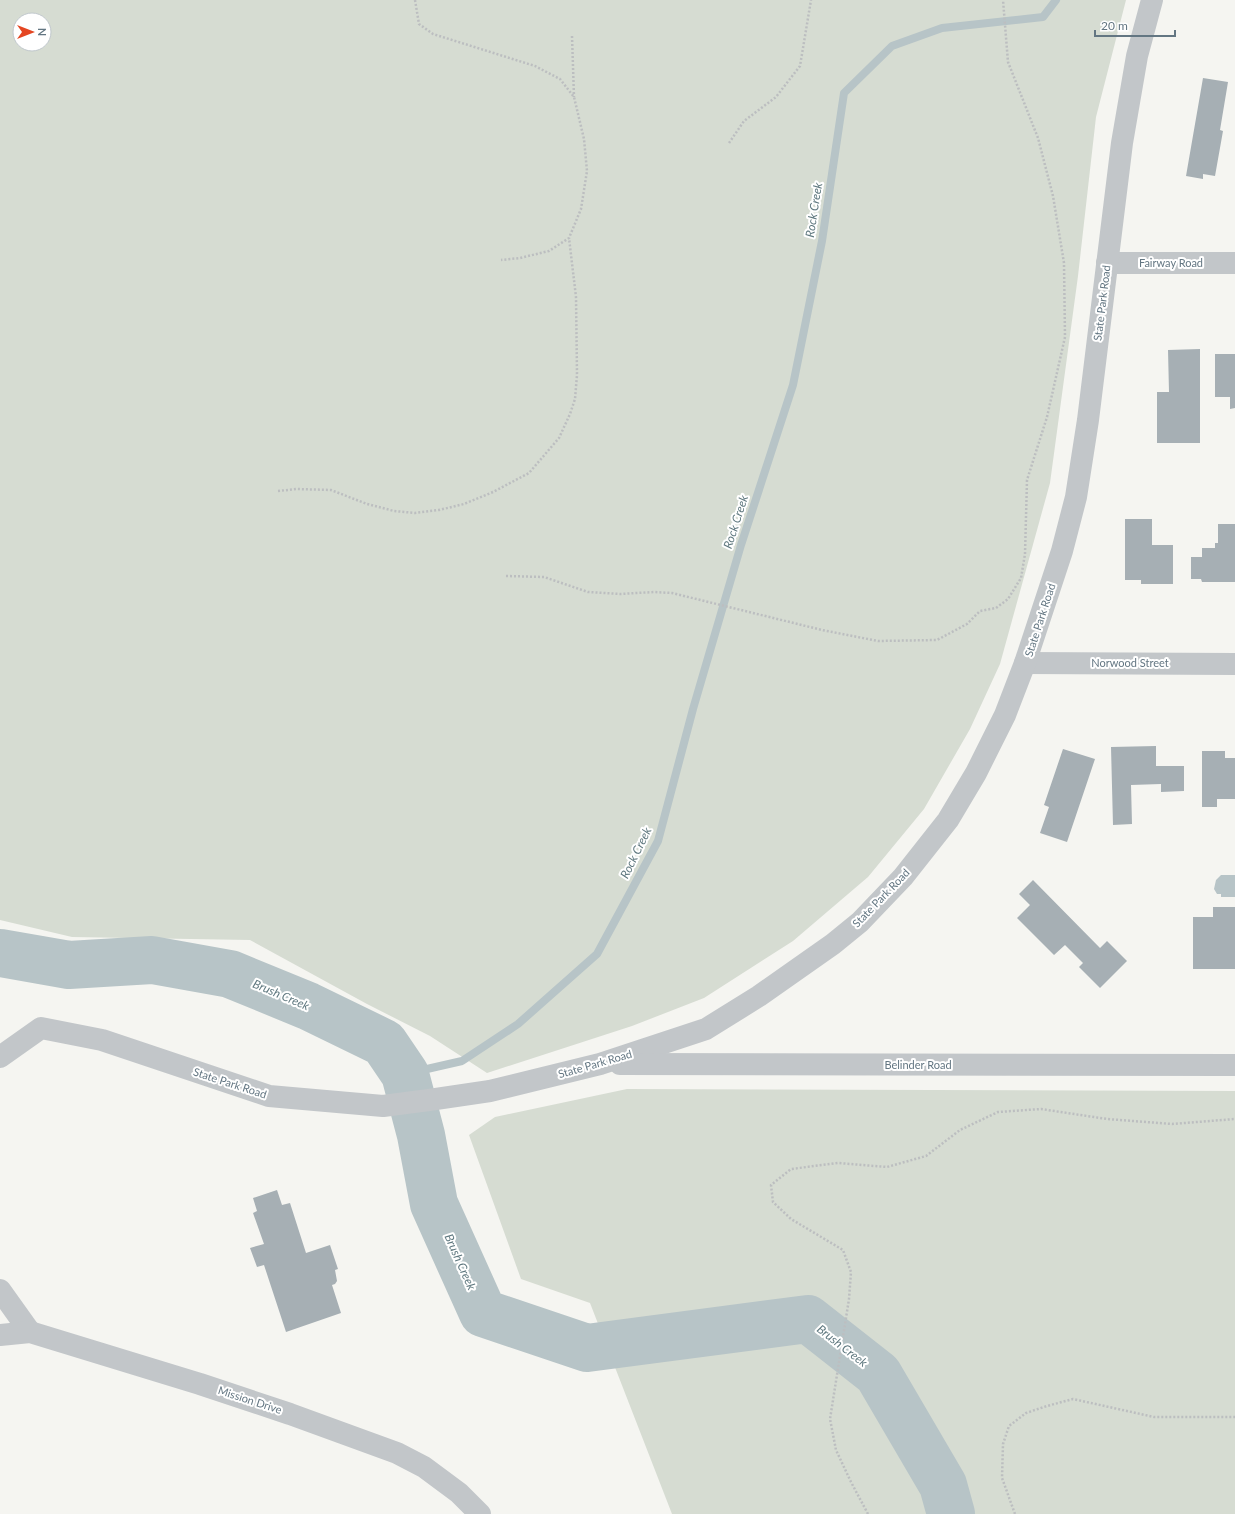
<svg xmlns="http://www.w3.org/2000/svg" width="1235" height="1514" font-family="Lato,sans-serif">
<rect width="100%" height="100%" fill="#f5f5f1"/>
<!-- green -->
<g fill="#d6dcd2" fill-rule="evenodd">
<path d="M0 0H1126L1096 117 1078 276 1050 483 1000 664 970 729 924 809 868 877 793 941 704 998 632 1026 487 1073 430 1036 367 1004 250 940 72 937 0 920ZM20 20H44V44H20Z"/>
<path d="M627 1089 1235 1091V1514H672L590 1303 521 1279 469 1135 495 1117Z"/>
</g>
<!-- water -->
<path fill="#b7c4c7" d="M1221 875H1235V897H1221V894H1217L1214 889 1216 880Z"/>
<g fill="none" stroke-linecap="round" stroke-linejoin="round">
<!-- stream -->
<path stroke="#b7c4c7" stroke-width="8" d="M405 1074 462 1061 518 1024 597 954 658 841 693 709 741 545 793 385 822 241 844 93 892 46 942 28 1043 17 1056 0"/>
<!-- river -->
<path stroke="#b7c4c7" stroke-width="48" d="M0 953 69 965 152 960 230 974 308 1006 384 1043 405 1074 421 1135 434 1204 483 1313 587 1348 808 1319 878 1374 943 1485 951 1514"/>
</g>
<!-- building -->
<g fill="#a6afb4">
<path d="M1203 78 1228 82 1220 130 1223 131 1215 176 1203 174V179L1186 176Z"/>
<path d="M1200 349V443H1157V392H1169L1168 350Z"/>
<path d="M1215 354H1235V408L1230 409V397H1215Z"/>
<path d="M1125 519H1152V545H1173V584H1141V580H1125Z"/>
<path d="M1218 524H1235V582H1202L1201 579H1191V557H1202V548H1215V543H1218Z"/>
<path d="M1156 746V766H1184V791L1161 792V784L1131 785 1132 824 1113 825 1111 747Z"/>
<path d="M1063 749 1095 759 1067 842 1040 833 1049 807 1044 805Z"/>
<path d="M1202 751H1225V758H1235V799H1217V807H1202Z"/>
<path d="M1033 880 1100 948 1107 941 1127 961 1100 988 1079 967 1083 963 1065 945 1054 955 1017 918 1030 905 1019 894Z"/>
<path d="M1213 907H1235V969H1193V917H1213Z"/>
<path d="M277 1190 282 1205 290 1203 306 1253 330 1245 338 1269 335 1270 337 1281 335 1284 332 1285 341 1313 286 1332 264 1265 257 1267 250 1248 264 1244 253 1213 257 1211 253 1198Z"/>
</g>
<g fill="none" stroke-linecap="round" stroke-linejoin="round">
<!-- path -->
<g stroke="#bcbec0" stroke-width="2.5" stroke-dasharray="2 2" stroke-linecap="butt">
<path d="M415 0 419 24 433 34 535 66 560 79 574 97 584 139 587 171 581 209 569 238 549 251 520 258 501 260"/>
<path d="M572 36 574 97"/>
<path d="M729 143 744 121 776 97 800 66 811 0"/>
<path d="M278 491 297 489 331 490 367 504 394 511 415 513 439 510 464 504 493 492 529 473 559 438 570 414 575 399 577 375 576 297 569 238"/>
<path d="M506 576 544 577 588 592 620 594 654 592 672 593 822 630 878 641 937 640 967 624 980 611 996 608 1008 599 1021 578 1025 554 1027 480 1047 417 1065 337 1064 263 1053 196 1038 138 1008 62 1003 0"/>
<path d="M868 1514 851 1482 836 1450 830 1419 849 1299 851 1272 843 1250 791 1219 773 1202 771 1185 791 1169 838 1163 887 1167 926 1156 960 1130 998 1112 1041 1109 1107 1119 1172 1124 1235 1119"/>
<path d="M1015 1514 1002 1478 1003 1444 1009 1426 1026 1413 1047 1406 1073 1399 1154 1417H1235"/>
</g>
<!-- minor -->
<g stroke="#c2c6c9" stroke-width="22">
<path d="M1107 263H1235"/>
<path d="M1025 663 1235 664"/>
<path d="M0 1057 41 1028 102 1040 269 1096 383 1106 429 1100 490 1091 600 1064 706 1029 759 996 833 944 860 922 903 877 948 820 976 773 1005 715 1025 663 1062 551 1076 497 1088 420 1122 143 1137 56 1152 0"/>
<path d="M620 1064 1235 1065"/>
<path d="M0 1290 30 1332"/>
<path d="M0 1335 30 1332 200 1384 290 1414 397 1453 424 1467 459 1493 480 1514"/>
</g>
</g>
<g text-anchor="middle" stroke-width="4" stroke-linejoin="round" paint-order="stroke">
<!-- street labels -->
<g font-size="11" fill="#637682" stroke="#fff">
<text x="1171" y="267">Fairway Road</text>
<text transform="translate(1102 303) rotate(-83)" y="4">State Park Road</text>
<text transform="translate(1040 620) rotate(-72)" y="4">State Park Road</text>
<text x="1130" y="667">Norwood Street</text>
<text transform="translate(881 898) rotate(-46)" y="4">State Park Road</text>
<text transform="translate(595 1064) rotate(-16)" y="4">State Park Road</text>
<text x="918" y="1069">Belinder Road</text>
<text transform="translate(230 1083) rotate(18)" y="4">State Park Road</text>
<text transform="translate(250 1400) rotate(18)" y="4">Mission Drive</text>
</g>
<!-- water labels -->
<g font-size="12" font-style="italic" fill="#5f787f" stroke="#fff">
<text transform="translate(814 210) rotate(-81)" y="4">Rock Creek</text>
<text transform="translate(736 522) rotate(-72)" y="4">Rock Creek</text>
<text transform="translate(636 853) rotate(-64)" y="4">Rock Creek</text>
<text transform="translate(281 995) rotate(23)" y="4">Brush Creek</text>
<text transform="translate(460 1262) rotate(66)" y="4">Brush Creek</text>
<text transform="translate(842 1346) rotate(38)" y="4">Brush Creek</text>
</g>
</g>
<!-- north arrow -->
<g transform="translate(32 32) rotate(90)"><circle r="19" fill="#ffffff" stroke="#c1c8cd"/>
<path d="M0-3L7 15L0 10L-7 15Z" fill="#e44622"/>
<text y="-6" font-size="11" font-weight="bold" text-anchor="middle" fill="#637682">N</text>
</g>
<!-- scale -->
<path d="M1095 30v6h80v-6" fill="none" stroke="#637682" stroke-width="2"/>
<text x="1101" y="30" font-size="12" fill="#637682" stroke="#ffffff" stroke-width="3" paint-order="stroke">20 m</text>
</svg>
